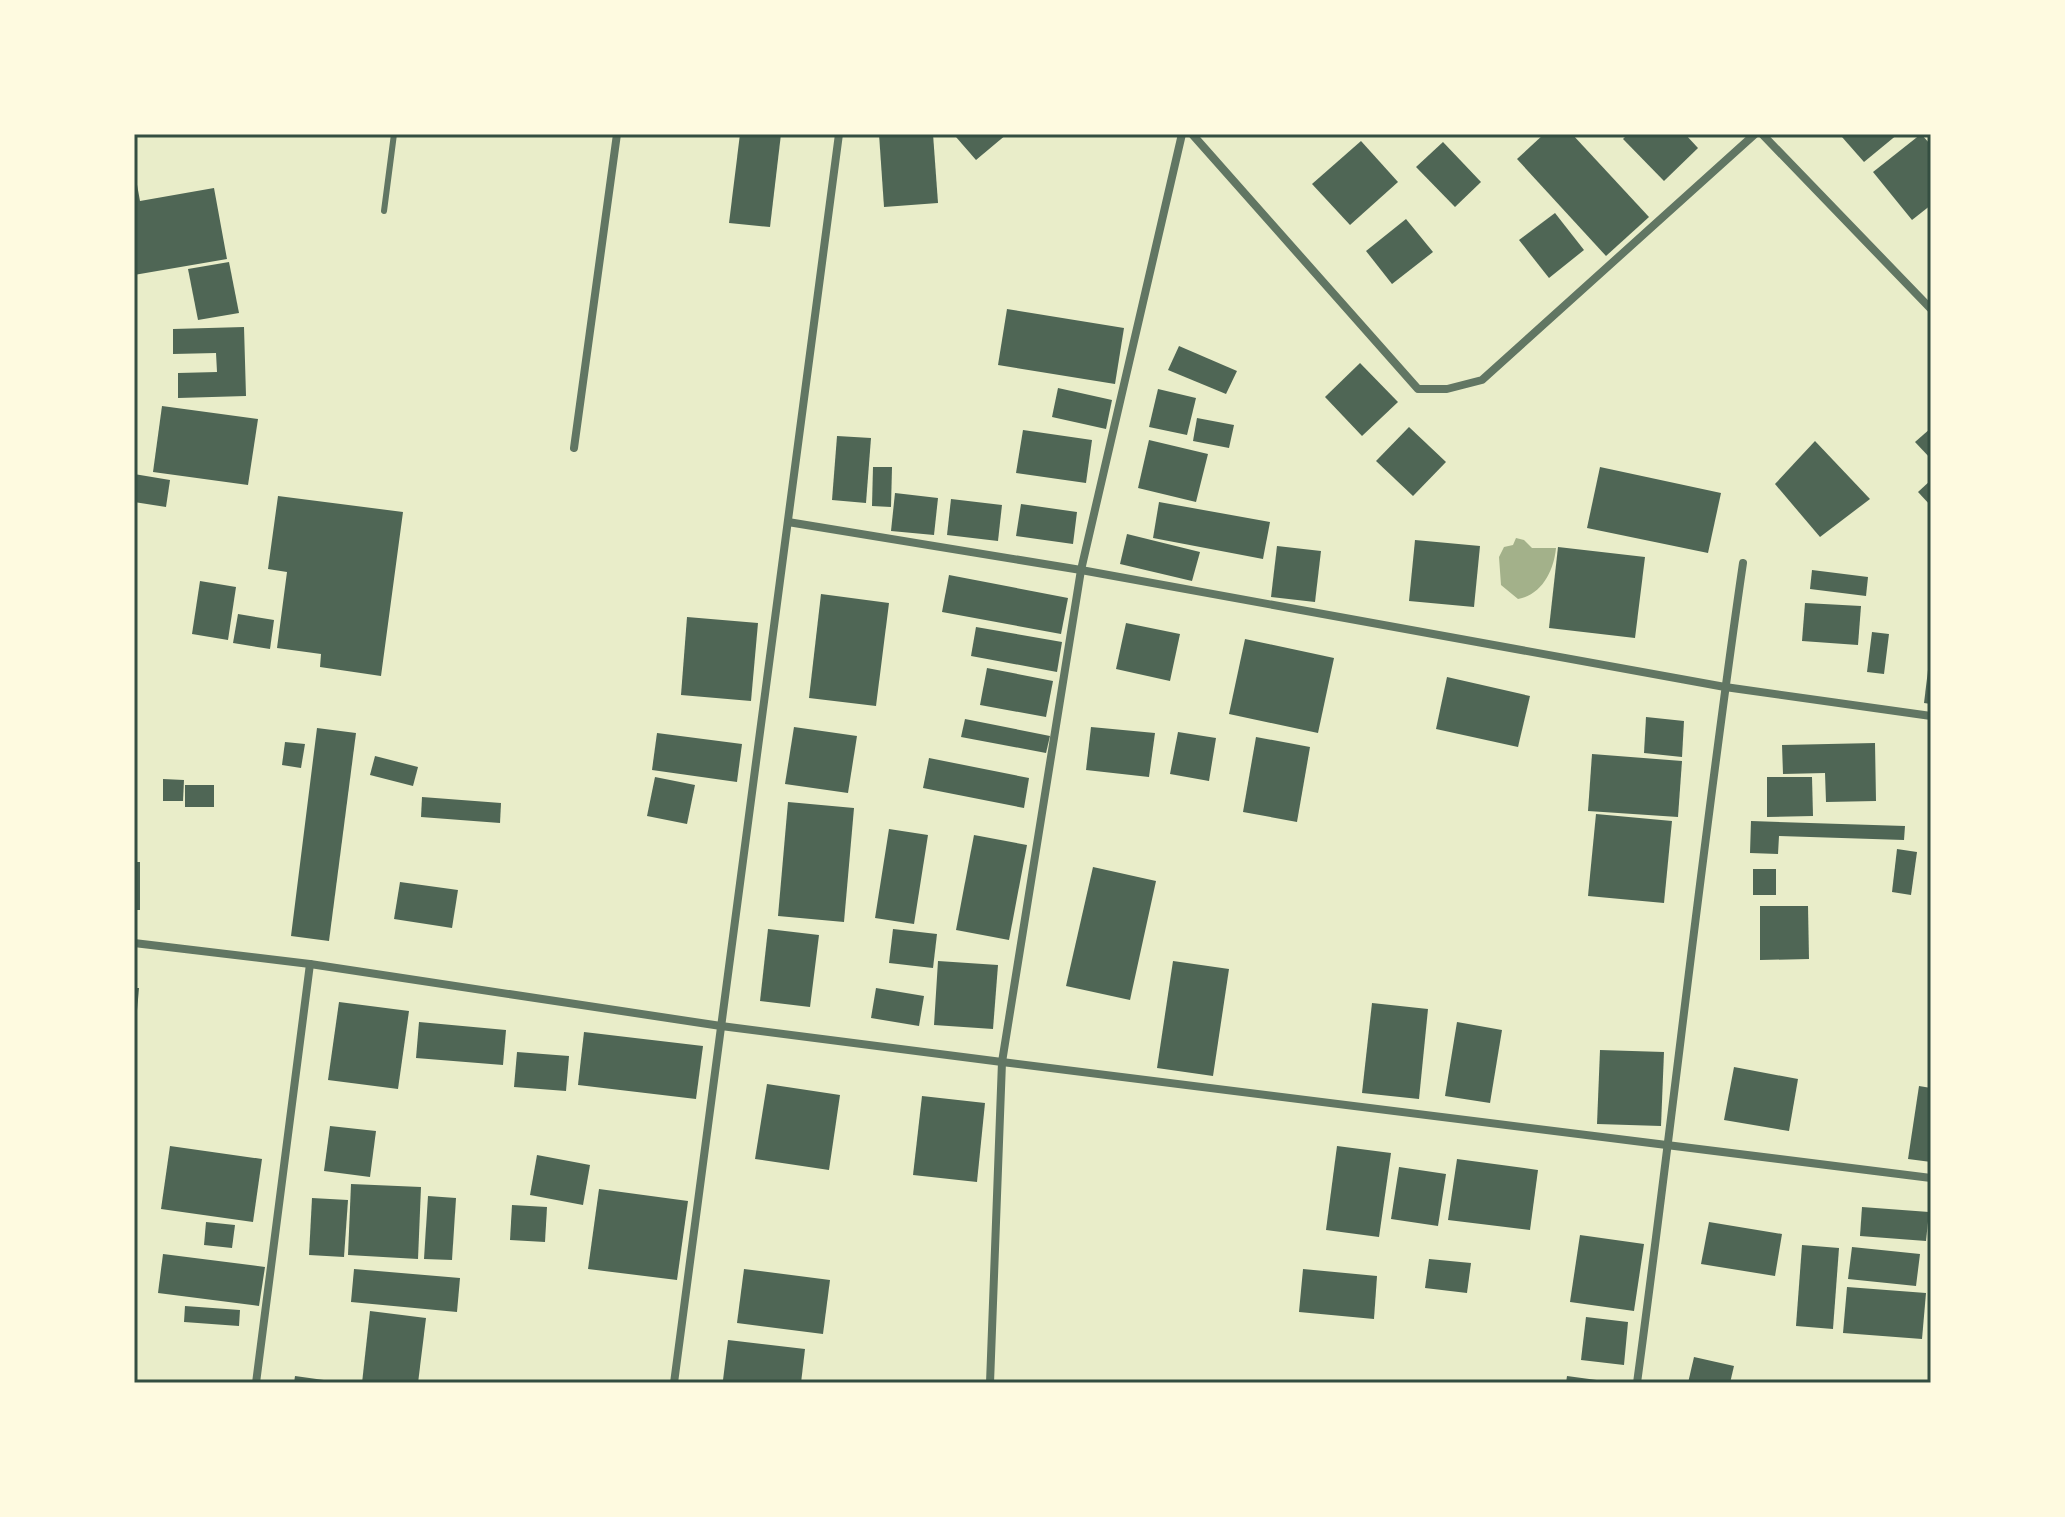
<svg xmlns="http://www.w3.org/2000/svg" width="2065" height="1517" font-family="Montserrat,sans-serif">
<rect width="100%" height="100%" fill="#e9edc9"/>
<!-- water -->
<path fill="#a3b18a" d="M1516 538 1524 540 1532 548H1556C1554 570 1542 595 1518 599L1501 585 1499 557 1504 547 1513 545Z"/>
<!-- building -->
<g fill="#4f6655">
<path d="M740 134H781L770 227 729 223Z"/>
<path d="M879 134H933L938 203 884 207Z"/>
<path d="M959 134H1007L976 160 956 137Z"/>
<path d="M1544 134H1572L1649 217 1606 256 1517 159Z"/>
<path d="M1628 134H1685L1698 148 1664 181 1623 139Z"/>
<path d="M1846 134H1898L1864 162 1842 137Z"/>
<path d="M1921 134 1931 145V205L1912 220 1873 172Z"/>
<path d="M1361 141 1398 182 1350 225 1312 184Z"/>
<path d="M1443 142 1481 182 1455 207 1416 167Z"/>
<path d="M134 179H136L140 201 214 188 227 259 134 275Z"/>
<path d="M1555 213 1584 250 1549 278 1519 240Z"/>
<path d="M1406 219 1433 252 1392 284 1366 251Z"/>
<path d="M229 262 239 313 198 320 188 269Z"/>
<path d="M1007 309 1124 328 1115 384 998 365Z"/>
<path d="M244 327 246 396 178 398V373L217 372 216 353 173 354V329Z"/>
<path d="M1179 346 1237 371 1226 394 1168 370Z"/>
<path d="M1360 363 1398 402 1362 436 1325 397Z"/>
<path d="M1058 388 1112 400 1106 429 1052 417Z"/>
<path d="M1158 389 1196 398 1187 435 1149 427Z"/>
<path d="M162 406 258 419 248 485 153 472Z"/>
<path d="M1197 418 1234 425 1229 448 1193 441Z"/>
<path d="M1409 427 1446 462 1413 496 1376 461Z"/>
<path d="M1931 428V459L1915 442Z"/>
<path d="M1023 430 1092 440 1086 483 1016 473Z"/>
<path d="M837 436 871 438 866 503 832 500Z"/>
<path d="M1149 440 1208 454 1196 502 1138 488Z"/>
<path d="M1815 441 1870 499 1820 537 1775 484Z"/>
<path d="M873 467H892L891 507 872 506Z"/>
<path d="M1600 467 1721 493 1708 553 1587 528Z"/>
<path d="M134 474 170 480 166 507 134 502Z"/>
<path d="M1931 480V506L1918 492Z"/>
<path d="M895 493 938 498 934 535 891 531Z"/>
<path d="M278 496 403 512 381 676 320 667 321 654 277 648 287 572 268 569Z"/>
<path d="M951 499 1002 505 998 541 947 535Z"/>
<path d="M1159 502 1270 522 1263 559 1153 538Z"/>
<path d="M1021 504 1077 512 1073 544 1016 536Z"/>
<path d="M1127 534 1200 552 1192 581 1120 564Z"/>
<path d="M1415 540 1480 546 1474 607 1409 601Z"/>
<path d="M1277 546 1321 551 1315 602 1271 597Z"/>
<path d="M1558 547 1645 557 1635 638 1549 628Z"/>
<path d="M1812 570 1868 577 1866 596 1810 589Z"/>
<path d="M949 575 1068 598 1061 634 942 612Z"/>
<path d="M200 581 236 587 228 640 192 634Z"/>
<path d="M821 594 889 603 876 706 809 698Z"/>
<path d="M1805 603 1861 606 1858 645 1802 641Z"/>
<path d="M238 614 274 620 270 649 233 643Z"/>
<path d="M687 617 758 623 751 701 681 695Z"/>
<path d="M1126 623 1180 634 1170 681 1116 669Z"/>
<path d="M976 627 1062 642 1057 672 971 656Z"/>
<path d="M1872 632 1889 634 1884 674 1867 672Z"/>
<path d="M1245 639 1334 658 1318 733 1229 714Z"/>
<path d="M1929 662H1931V704L1924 703Z"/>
<path d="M987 668 1053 681 1046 717 980 705Z"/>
<path d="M1447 677 1530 696 1518 747 1436 729Z"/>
<path d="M1646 717 1684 721 1682 757 1644 753Z"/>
<path d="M965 719 1050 736 1046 753 961 737Z"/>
<path d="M794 727 857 736 848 793 785 784Z"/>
<path d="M1091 727 1155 733 1149 777 1086 770Z"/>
<path d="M317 728 356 733 329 941 291 936Z"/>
<path d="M1178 732 1216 738 1209 781 1170 774Z"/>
<path d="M657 733 742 744 737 782 652 770Z"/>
<path d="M1256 737 1310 747 1297 822 1243 812Z"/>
<path d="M285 742 305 744 301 768 282 765Z"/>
<path d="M1875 743 1876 801 1826 802 1825 773 1783 774 1782 745Z"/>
<path d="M1592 754 1682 761 1678 817 1588 811Z"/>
<path d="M375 756 418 767 413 786 370 775Z"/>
<path d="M929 758 1029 778 1024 808 923 788Z"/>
<path d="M655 777 695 785 687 824 647 816Z"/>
<path d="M1767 777H1812L1813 816 1767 817Z"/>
<path d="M163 779 184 780 183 801H163Z"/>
<rect x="185" y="785" width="29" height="22"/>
<path d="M422 797 501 803 500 823 421 817Z"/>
<path d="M788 802 854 808 844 922 778 916Z"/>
<path d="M1596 814 1672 821 1664 903 1588 896Z"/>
<path d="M1751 821 1905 826 1904 840 1779 836 1778 854 1750 853Z"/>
<path d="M889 829 928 835 914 924 875 918Z"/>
<path d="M974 835 1027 845 1009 940 956 930Z"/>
<path d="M1897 849 1917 852 1911 895 1892 892Z"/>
<rect x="134" y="862" width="6" height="48"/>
<path d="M1093 867 1156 881 1130 1000 1066 986Z"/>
<rect x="1753" y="869" width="23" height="26"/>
<path d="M400 882 458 890 452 928 394 919Z"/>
<path d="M1760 906H1808L1809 959 1760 960Z"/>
<path d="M768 929 819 935 810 1007 760 1001Z"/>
<path d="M893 929 937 934 933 968 889 963Z"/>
<path d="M938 961 998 965 993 1029 934 1025Z"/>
<path d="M1173 961 1229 969 1213 1076 1157 1068Z"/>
<path d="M134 988H139L136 1022H134Z"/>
<path d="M876 988 924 996 919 1026 871 1018Z"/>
<path d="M339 1002 409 1011 398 1089 328 1080Z"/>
<path d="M1372 1003 1428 1009 1419 1099 1362 1093Z"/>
<path d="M419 1022 506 1030 503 1065 416 1058Z"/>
<path d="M1457 1022 1502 1030 1490 1103 1445 1096Z"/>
<path d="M584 1032 703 1046 696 1099 578 1085Z"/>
<path d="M1600 1050 1664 1052 1661 1126 1597 1124Z"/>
<path d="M517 1052 569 1056 566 1091 514 1087Z"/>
<path d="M1734 1067 1798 1079 1789 1131 1724 1120Z"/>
<path d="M767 1084 840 1095 829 1170 755 1159Z"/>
<path d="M1919 1086 1931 1088V1162L1908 1159Z"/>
<path d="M922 1096 985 1103 977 1182 913 1175Z"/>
<path d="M330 1126 376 1131 370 1177 324 1171Z"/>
<path d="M170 1146 262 1159 253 1222 161 1209Z"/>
<path d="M1337 1146 1391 1153 1379 1237 1326 1230Z"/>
<path d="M537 1155 590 1165 583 1205 530 1195Z"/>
<path d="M1457 1159 1538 1170 1530 1230 1448 1220Z"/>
<path d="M1399 1167 1446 1174 1438 1226 1391 1219Z"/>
<path d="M351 1184 421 1187 418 1259 348 1255Z"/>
<path d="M599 1189 688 1201 677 1280 588 1269Z"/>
<path d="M428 1196 456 1198 452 1260 424 1259Z"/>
<path d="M312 1198 348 1200 344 1257 309 1255Z"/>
<path d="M512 1205 547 1207 545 1242 510 1240Z"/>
<path d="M1862 1207 1929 1212 1926 1241 1860 1236Z"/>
<path d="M206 1222 235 1225 232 1248 204 1245Z"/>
<path d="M1709 1222 1782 1234 1775 1276 1701 1264Z"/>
<path d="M1580 1235 1644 1244 1634 1311 1570 1302Z"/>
<path d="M1802 1245 1839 1248 1833 1329 1796 1326Z"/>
<path d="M1852 1247 1920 1254 1916 1286 1848 1279Z"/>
<path d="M163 1254 265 1267 259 1306 158 1293Z"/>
<path d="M1429 1259 1471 1263 1467 1293 1425 1288Z"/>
<path d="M354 1269 460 1278 457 1312 351 1302Z"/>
<path d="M744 1269 830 1280 823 1334 737 1323Z"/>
<path d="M1303 1269 1377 1276 1374 1319 1299 1312Z"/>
<path d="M1847 1287 1926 1293 1922 1339 1843 1333Z"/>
<path d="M185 1306 240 1310 239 1326 184 1322Z"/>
<path d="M370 1311 426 1318 418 1383H362Z"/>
<path d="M1586 1317 1628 1322 1624 1365 1581 1360Z"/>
<path d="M728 1340 805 1349 801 1383H748L723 1380Z"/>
<path d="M1694 1357 1734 1366 1730 1383H1688Z"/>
<path d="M295 1376 331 1381V1383H294Z"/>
<path d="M1567 1376 1604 1381 1603 1383H1566Z"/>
</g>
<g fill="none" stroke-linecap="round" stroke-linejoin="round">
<!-- service -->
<path stroke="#617663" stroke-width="6" d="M384 211 394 134"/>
<!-- minor -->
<g stroke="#617663" stroke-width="8">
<path d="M1192 134 1418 389H1447L1482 380 1755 134"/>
<path d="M1762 134 1931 309"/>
<path d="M574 448 617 134"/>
<path d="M788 522 1081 570 1725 687 1931 716"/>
<path d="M134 943 310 964 721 1026 1002 1062 1931 1178"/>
<path d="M256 1383 310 964"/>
<path d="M674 1383 839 134"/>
<path d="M990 1383 1002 1062 1081 570 1182 134"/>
<path d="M1637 1383C1674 1110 1703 836 1743 563"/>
</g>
</g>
<!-- border -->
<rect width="2065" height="1517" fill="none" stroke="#fefae0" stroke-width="272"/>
<rect x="136" y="136" width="1793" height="1245" fill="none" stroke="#344e41" stroke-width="3"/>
</svg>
